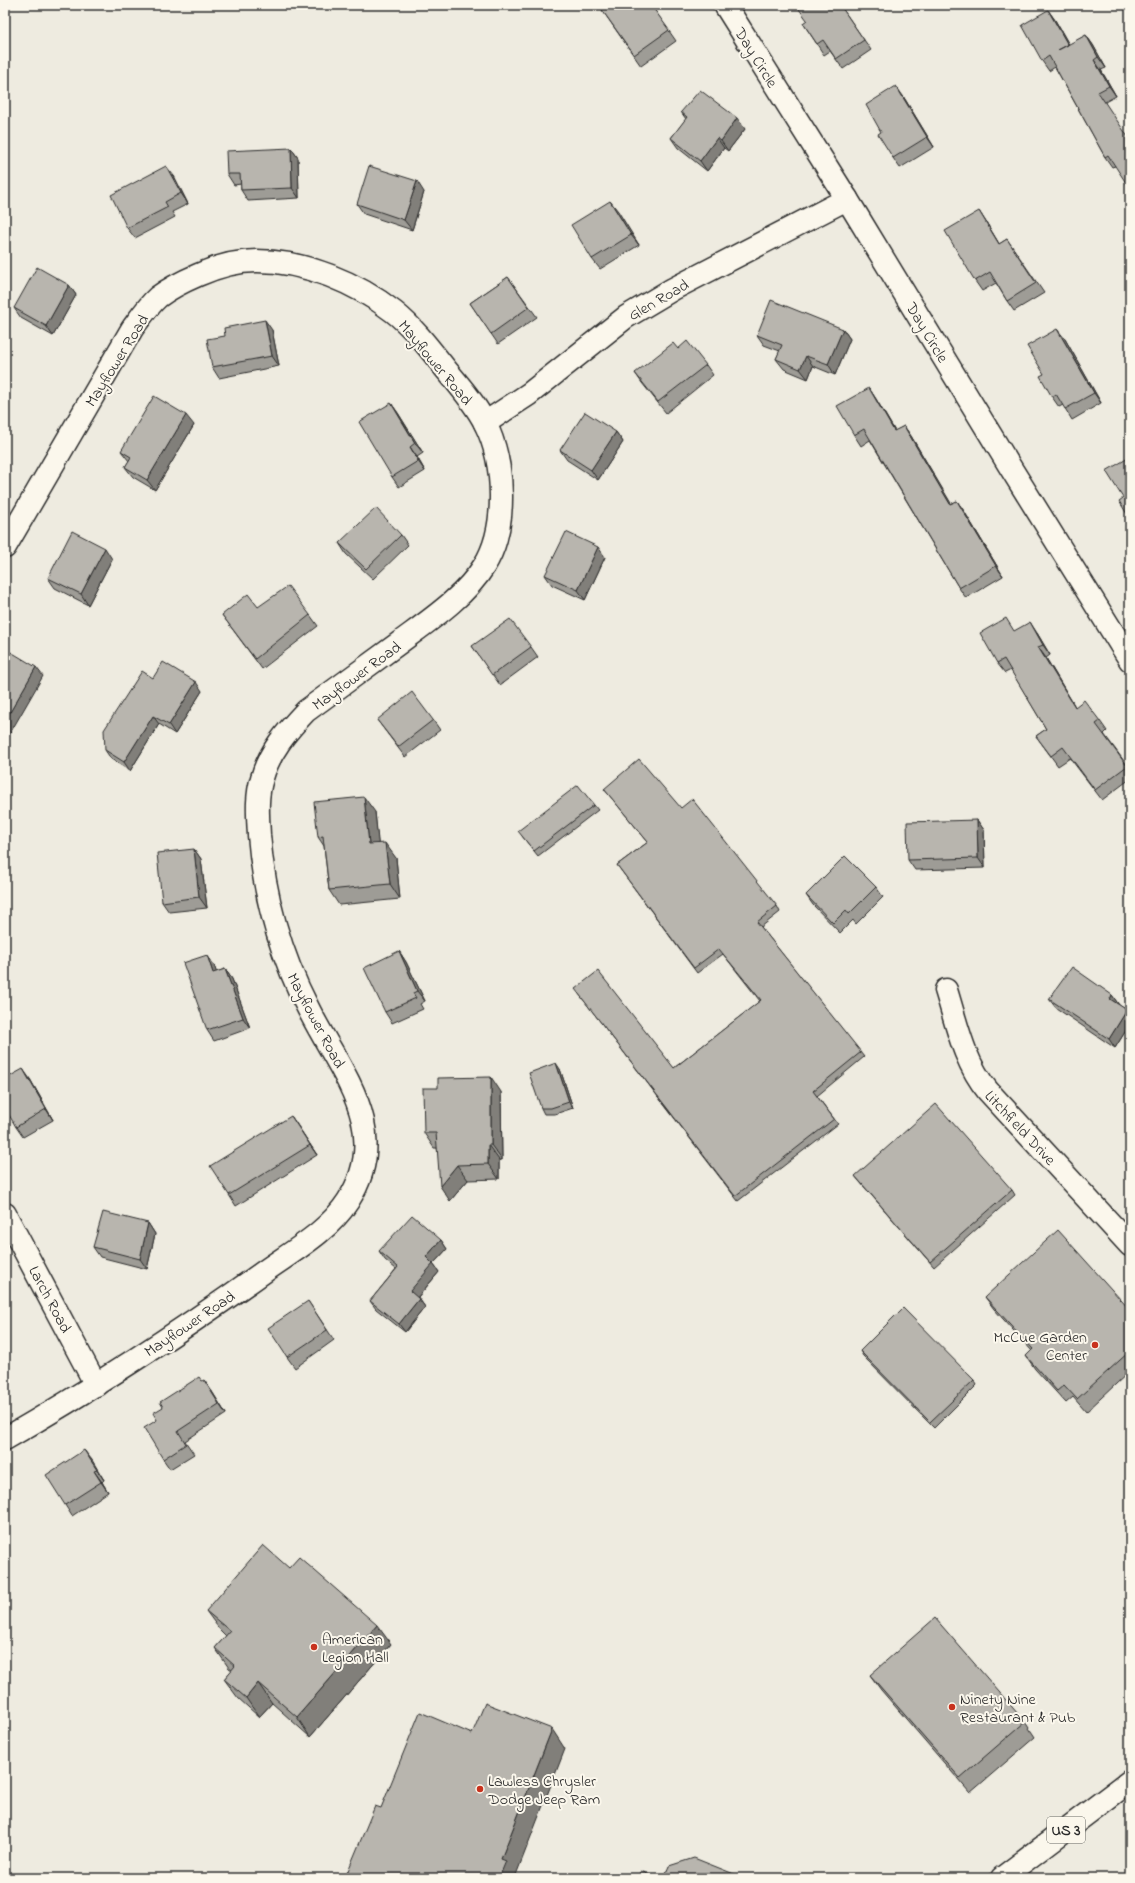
<svg xmlns="http://www.w3.org/2000/svg" width="1135" height="1883" font-family="'Indie Flower',sans-serif">
<rect width="100%" height="100%" fill="#eeebe0"/>
<filter id="ink" filterUnits="userSpaceOnUse"><feTurbulence type="fractalNoise" baseFrequency=".025" numOctaves="2"/><feDisplacementMap in="SourceGraphic" scale="8" xChannelSelector="R" yChannelSelector="G"/><feConvolveMatrix kernelMatrix="1 2 1 2 8 2 1 2 1" color-interpolation-filters="sRGB"/></filter>
<g filter="url(#ink)">
<g fill="none" stroke-linecap="round" stroke-linejoin="round">
<defs>
<g id="street">
<path d="M725 5 847 199 1012 470 1130 660"/>
<path d="M485 423 529 394 626 317 673 289 847 199"/>
<path d="M5 547 132 329C140 318 148 306 158 297 170 288 184 281 198 275 216 267 237 261 257 261 305 261 357 283 394 312 413 327 429 348 444 367 458 384 475 403 485 423 505 463 508 528 484 566 465 597 427 622 399 643 368 666 337 688 306 711 287 731 269 752 262 778 256 797 258 816 259 835 264 895 280 954 308 1008 339 1071 394 1129 348 1201 329 1231 293 1251 265 1271 181 1331 94 1388 5 1439"/>
<path d="M946 990C957 1025 964 1062 988 1091L1130 1245"/>
<path d="M5 1214 96 1385"/>
</g>
<path id="highway" d="M1002 1878 1130 1781"/>
</defs>
<!-- street casing -->
<use href="#street" stroke="#2b2b2b" stroke-width="25"/>
<!-- highway casing -->
<use href="#highway" stroke="#2b2b2b" stroke-width="25"/>
<!-- street -->
<use href="#street" stroke="#fbf7ec" stroke-width="22"/>
<!-- highway -->
<use href="#highway" stroke="#fbf7ec" stroke-width="22"/>
</g>
<!-- wall -->
<g fill="#9e9c96" stroke="#2b2b2b">
<path d="M651 5 676 41 641 66 602 10Z"/>
<path d="M840 5 871 50 843 69 830 51 824 55 803 23Z"/>
<path d="M1048 10 1055 20 1069 45 1086 35 1093 45 1106 68 1101 70 1116 96 1105 102 1115 166 1112 167 1105 157 1055 67 1049 71 1042 61Z"/>
<path d="M903 96 934 147 900 168 893 158 881 132Z"/>
<path d="M681 112 745 129 728 151 724 148 707 171 678 148 671 138 686 119Z"/>
<path d="M291 148 298 158 299 198 248 201 241 190V184L234 185 227 174Z"/>
<path d="M174 176 188 204 172 212 175 217 135 238 127 228Z"/>
<path d="M424 192 412 230 364 214 357 204Z"/>
<path d="M610 201 639 245 600 269 592 259Z"/>
<path d="M986 222 999 244 1007 239 1044 293 1014 311 1007 301 996 283 982 291 975 281Z"/>
<path d="M508 277 537 317 498 344 470 303Z"/>
<path d="M69 285 76 295 53 336 21 318 14 308Z"/>
<path d="M843 329 850 339 835 375 813 366 808 379 784 369 776 359 780 351 764 345 757 335Z"/>
<path d="M272 330 279 366 219 378 212 367Z"/>
<path d="M1065 339 1101 403 1072 420 1063 405 1059 407 1052 397 1044 374Z"/>
<path d="M706 365 713 375 666 413 642 383 635 373Z"/>
<path d="M869 388 876 399 895 431 904 426 911 436 951 504 957 501 964 511 1003 576 966 598 959 588 870 440 861 446 854 435Z"/>
<path d="M391 403 398 413 423 453 417 457 425 471 399 487 392 477Z"/>
<path d="M194 425 155 490 133 477 125 467 129 461 121 451Z"/>
<path d="M616 432 623 442 598 480 567 460 560 450Z"/>
<path d="M401 535 408 545 373 579 346 554 339 543Z"/>
<path d="M605 557 585 600 552 585 545 575Z"/>
<path d="M112 559 88 605 55 588 48 578Z"/>
<path d="M258 607 310 615 318 626 262 669 222 615Z"/>
<path d="M1015 631 1037 633 1050 655 1046 658 1075 707 1100 721 1107 731 1104 734 1130 769V779L1102 800 1070 758 1058 766 1036 736 1046 729 1011 670 1005 673 997 663Z"/>
<path d="M472 646 531 647 538 657 500 685Z"/>
<path d="M153 678 202 691 175 734 159 724 130 771 111 759 105 750Z"/>
<path d="M377 720H433L440 730 405 757Z"/>
<path d="M604 789 681 808 777 906 780 912 761 927 864 1057 817 1096 838 1124 738 1201 579 994 674 1068 760 1001 723 954 697 973 617 865 648 842Z"/>
<path d="M594 805 598 810 538 856 522 836Z"/>
<path d="M375 812 378 844 396 858 400 899 339 905 329 890 324 846 318 837Z"/>
<path d="M977 820 984 830 985 868 915 870 908 860Z"/>
<path d="M194 849 201 859 207 908 169 912 162 902Z"/>
<path d="M876 887 883 897 856 924 853 920 840 933 813 905 806 895Z"/>
<path d="M399 951 406 962 425 1001 420 1004 423 1009 392 1023 385 1012Z"/>
<path d="M207 955 214 965 216 972 225 969 232 979 250 1028 214 1041 207 1030Z"/>
<path d="M1112 995 1119 1005 1127 1010 1130 1014V1024L1115 1048 1056 1008 1049 999Z"/>
<path d="M560 1069 573 1108 555 1114H544L541 1108Z"/>
<path d="M30 1079 53 1120 23 1137 16 1127Z"/>
<path d="M501 1092 502 1160H499V1179L468 1180 450 1201 437 1148H434L424 1133Z"/>
<path d="M291 1116 317 1155 236 1206 229 1195Z"/>
<path d="M855 1176 1012 1190 1015 1195 934 1267 859 1181Z"/>
<path d="M148 1223 155 1234 147 1269 100 1257 93 1247Z"/>
<path d="M441 1240 447 1249 433 1264 439 1272 418 1297 425 1307 405 1332 376 1309 370 1301 396 1269 385 1260 379 1251Z"/>
<path d="M985 1297 1130 1310V1371L1086 1412 1073 1397 1066 1403 1035 1369 1026 1356 1032 1351 994 1309Z"/>
<path d="M308 1301 334 1340 295 1368 287 1357Z"/>
<path d="M860 1351 974 1380 977 1385 934 1428 863 1356Z"/>
<path d="M202 1381 211 1390 226 1414 185 1441 194 1454 170 1469 163 1459 157 1420Z"/>
<path d="M84 1450 104 1480 102 1482 108 1492 72 1516 65 1505Z"/>
<path d="M289 1568 391 1644 310 1737 272 1703 259 1717 238 1698 224 1679 232 1670 229 1668 215 1648 226 1636 220 1630 206 1611Z"/>
<path d="M870 1675 1025 1722 1035 1737 970 1793 881 1690Z"/>
</g>
<!-- shaded-wall -->
<g fill="#817f7a" stroke="#2b2b2b">
<path d="M1048 10 1055 20 1075 55 1068 45Z"/>
<path d="M1086 35 1093 45 1106 68 1098 57Z"/>
<path d="M1094 60 1101 70 1116 96 1109 86Z"/>
<path d="M896 86 903 96 934 147 927 137Z"/>
<path d="M737 118 745 129 728 151 721 141Z"/>
<path d="M717 138 724 148 707 171 700 161Z"/>
<path d="M291 148 298 158 299 198 292 188Z"/>
<path d="M166 166 174 176 188 204 181 193Z"/>
<path d="M417 181 424 192 412 230 404 220Z"/>
<path d="M610 201 618 211 639 245 631 235Z"/>
<path d="M979 211 986 222 1006 255 999 244Z"/>
<path d="M69 285 76 295 53 336 46 326Z"/>
<path d="M265 320 272 330 279 366 272 356Z"/>
<path d="M843 329 850 339 835 375 828 364Z"/>
<path d="M1057 329 1065 339 1101 403 1094 393Z"/>
<path d="M806 356 813 366 808 379 800 369Z"/>
<path d="M869 388 876 399 901 442 894 431Z"/>
<path d="M391 403 398 413 423 453 415 443Z"/>
<path d="M186 415 194 425 155 490 147 480Z"/>
<path d="M904 426 911 436 958 515 950 504Z"/>
<path d="M616 432 623 442 598 480 591 470Z"/>
<path d="M410 447 417 457 425 471 418 461Z"/>
<path d="M957 501 964 511 1003 576 996 566Z"/>
<path d="M598 547 605 557 585 600 578 590Z"/>
<path d="M105 548 112 559 88 605 81 594Z"/>
<path d="M1030 622 1037 633 1050 655 1043 645Z"/>
<path d="M1038 647 1046 658 1082 718 1075 707Z"/>
<path d="M36 667 43 676 5 742V721Z"/>
<path d="M196 682 202 691 175 734 169 725Z"/>
<path d="M153 716 159 724 130 771 124 762Z"/>
<path d="M364 797 375 812 380 859 369 844Z"/>
<path d="M977 820 984 830 985 868 978 858Z"/>
<path d="M385 843 396 858 400 899 390 884Z"/>
<path d="M194 849 201 859 207 908 199 897Z"/>
<path d="M399 951 406 962 425 1001 417 991Z"/>
<path d="M207 955 214 965 220 983 213 973Z"/>
<path d="M225 969 232 979 250 1028 243 1018Z"/>
<path d="M1112 995 1119 1005 1110 999Z"/>
<path d="M1127 1010 1130 1014V1024L1115 1048 1109 1039Z"/>
<path d="M556 1063 560 1069 573 1108 569 1102Z"/>
<path d="M23 1069 30 1079 53 1120 46 1109Z"/>
<path d="M491 1077 501 1092 502 1160 491 1145Z"/>
<path d="M291 1116 298 1126 317 1155 310 1145Z"/>
<path d="M488 1145 499 1160V1179L488 1164Z"/>
<path d="M457 1165 468 1180 450 1201 440 1186Z"/>
<path d="M148 1223 155 1234 147 1269 140 1259Z"/>
<path d="M441 1240 447 1249 433 1264 439 1272 416 1299 410 1291 426 1257Z"/>
<path d="M419 1299 425 1307 405 1332 399 1324Z"/>
<path d="M204 1380 211 1390 226 1414 219 1404Z"/>
<path d="M84 1450 92 1460 104 1480 97 1470Z"/>
<path d="M94 1471 102 1482 108 1492 101 1482Z"/>
<path d="M5 1571 9 1576 5 1582Z"/>
<path d="M377 1625 391 1644 310 1737 297 1717Z"/>
<path d="M258 1683 272 1703 259 1717 246 1698Z"/>
<path d="M552 1729 565 1749 516 1875 518 1878H499L501 1859Z"/>
</g>
<!-- building -->
<g fill="#b8b5ae" stroke="#2b2b2b">
<path d="M609 5H651L669 30 634 55 602 10Z"/>
<path d="M796 5H840L864 40 836 59 823 40 817 44 803 23 807 20Z"/>
<path d="M1048 10 1068 45 1058 50 1086 35 1098 57 1094 60 1109 86 1098 92 1130 140V189L1108 155 1105 157 1049 56 1042 61 1022 25Z"/>
<path d="M896 86 927 137 893 158 878 134 881 132 866 105Z"/>
<path d="M700 90 737 118 721 141 717 138 700 161 671 138 687 117 681 112Z"/>
<path d="M291 148 292 188 241 190 240 174H227L226 151Z"/>
<path d="M166 166 181 193 165 202 168 207 127 228 111 195Z"/>
<path d="M369 166 417 181 404 220 357 204Z"/>
<path d="M610 201 631 235 592 259 571 225Z"/>
<path d="M979 211 999 244 1007 239 1036 283 1007 301 990 272 975 281 945 231Z"/>
<path d="M37 267 69 285 46 326 14 308Z"/>
<path d="M508 277 529 307 491 334 470 303Z"/>
<path d="M771 300 843 329 828 364 806 356 800 369 776 359 782 345 757 335Z"/>
<path d="M265 320 272 356 212 367 207 339 225 336 224 328Z"/>
<path d="M1057 329 1094 393 1065 409 1056 394 1052 397 1040 376 1044 374 1027 346Z"/>
<path d="M687 341 706 365 658 402 635 373 673 343 678 349Z"/>
<path d="M869 388 894 431 904 426 950 504 957 501 996 566 959 588 864 429 854 435 837 406Z"/>
<path d="M154 396 186 415 147 480 125 467 131 457 121 451Z"/>
<path d="M391 403 415 443 410 447 418 461 392 477 359 422Z"/>
<path d="M585 412 616 432 591 470 560 450Z"/>
<path d="M1130 457V519L1119 501 1123 498 1106 471Z"/>
<path d="M376 508 401 535 366 569 339 543Z"/>
<path d="M1130 521V528L1127 523Z"/>
<path d="M72 531 105 548 81 594 48 578Z"/>
<path d="M566 532 598 547 578 590 545 575Z"/>
<path d="M288 586 310 615 255 659 222 615 248 594 258 607Z"/>
<path d="M1006 618 1014 631 1030 622 1043 645 1038 647 1075 707 1084 700 1100 721 1096 724 1127 766 1095 790 1063 747 1051 756 1036 736 1046 729 1004 659 997 663 980 633Z"/>
<path d="M510 619 531 647 492 675 472 646Z"/>
<path d="M11 652 36 667 5 721V662Z"/>
<path d="M163 662 196 682 169 725 153 716 124 762 105 750 104 730 142 671 153 678Z"/>
<path d="M412 692 433 720 398 747 377 720Z"/>
<path d="M639 759 681 808 692 799 777 906 757 922 861 1052 813 1091 834 1119 735 1196 575 989 598 971 674 1068 761 1000 719 949 694 968 617 865 648 842 604 789Z"/>
<path d="M578 785 594 805 534 851 518 831Z"/>
<path d="M364 797 369 844 385 843 390 884 329 890 323 836 318 837 314 802Z"/>
<path d="M977 820 978 858 908 860 907 822Z"/>
<path d="M194 849 199 897 162 902 157 853Z"/>
<path d="M845 856 876 887 849 914 846 910 833 923 806 895Z"/>
<path d="M399 951 417 991 413 993 416 998 385 1012 364 968Z"/>
<path d="M207 955 213 973 225 969 243 1018 207 1030 183 963Z"/>
<path d="M1072 967 1112 995 1110 999 1127 1010 1109 1039 1049 999Z"/>
<path d="M556 1063 569 1102 551 1108H541L529 1073Z"/>
<path d="M23 1069 46 1109 16 1127 5 1108V1079Z"/>
<path d="M491 1077V1145H488V1164L457 1165 440 1186 436 1133H424L423 1088H438V1078Z"/>
<path d="M1130 1102V1108L1127 1105Z"/>
<path d="M936 1104 1012 1190 930 1262 855 1176Z"/>
<path d="M291 1116 310 1145 229 1195 210 1166Z"/>
<path d="M103 1212 148 1223 140 1259 93 1247Z"/>
<path d="M412 1215 441 1240 426 1257 433 1264 410 1291 419 1299 399 1324 370 1301 398 1267 379 1251Z"/>
<path d="M1058 1230 1130 1310V1351L1077 1399 1064 1385 1057 1391 1026 1356 1033 1349 985 1297Z"/>
<path d="M308 1301 327 1330 287 1357 268 1328Z"/>
<path d="M903 1308 974 1380 930 1422 860 1351Z"/>
<path d="M199 1377 202 1381 204 1380 219 1404 178 1431 186 1444 163 1459 144 1428 157 1420 153 1413 163 1407 160 1402Z"/>
<path d="M84 1450 97 1470 94 1471 101 1482 65 1505 46 1475Z"/>
<path d="M263 1545 289 1568 299 1557 377 1625 297 1717 258 1683 246 1698 224 1679 235 1666 215 1648 230 1631 206 1611Z"/>
<path d="M935 1618 1025 1722 960 1778 870 1675Z"/>
<path d="M485 1703 552 1729 501 1859 506 1861 499 1878H345L375 1806 381 1808 420 1712 472 1734Z"/>
<path d="M694 1858 739 1876 740 1878H664L669 1866Z"/>
<path d="M641 1871 657 1878H638Z"/>
</g>
</g>
<!-- markers -->
<g fill="#c8321e" stroke="#fbf7ec" stroke-width="1.5">
<circle cx="1095" cy="1345" r="4"/>
<circle cx="314" cy="1647" r="4"/>
<circle cx="952" cy="1707" r="4"/>
<circle cx="480" cy="1789" r="4"/>
</g>
<g text-anchor="middle" stroke-width="4" stroke-linejoin="round" paint-order="stroke">
<!-- shield labels -->
<rect fill="#fbf7ec" stroke="#696865" stroke-width="1" x="1047" y="1817" width="38" height="26" rx="3"/>
<g font-size="15" font-weight="bold" fill="#2b2b2b">
<text x="1066" y="1835">US 3</text>
</g>
<!-- street labels -->
<g font-size="16" fill="#2b2b2b" stroke="#fbf7ec">
<text transform="translate(757 57) rotate(58)" y="6">Day Circle</text>
<text transform="translate(658 299) rotate(-30)" y="6">Glen Road</text>
<text transform="translate(928 332) rotate(59)" y="6">Day Circle</text>
<text transform="translate(116 360) rotate(-58)" y="6">Mayflower Road</text>
<text transform="translate(436 362) rotate(50)" y="6">Mayflower Road</text>
<text transform="translate(356 675) rotate(-36)" y="6">Mayflower Road</text>
<text transform="translate(317 1020) rotate(62)" y="6">Mayflower Road</text>
<text transform="translate(1021 1127) rotate(47)" y="6">Litchfield Drive</text>
<text transform="translate(51 1299) rotate(62)" y="6">Larch Road</text>
<text transform="translate(189 1323) rotate(-34)" y="6">Mayflower Road</text>
</g>
<!-- poi labels -->
<g font-size="16" fill="#2b2b2b" stroke="#fbf7ec" text-anchor="start">
<text x="1087" y="1342" text-anchor="end">McCue Garden<tspan x="1087" dy="18">Center</tspan></text>
<text x="322" y="1644">American<tspan x="322" dy="18">Legion Hall</tspan></text>
<text x="960" y="1704">Ninety Nine<tspan x="960" dy="18">Restaurant &amp; Pub</tspan></text>
<text x="488" y="1786">Lawless Chrysler<tspan x="488" dy="18">Dodge Jeep Ram</tspan></text>
</g>
</g>
<!-- margin -->
<rect width="1135" height="1883" fill="none" stroke="#fbf7ec" stroke-width="20"/>
<rect x="10" y="10" width="1115" height="1863" fill="none" stroke="#2b2b2b" stroke-width="1.5" filter="url(#ink)"/>
</svg>
